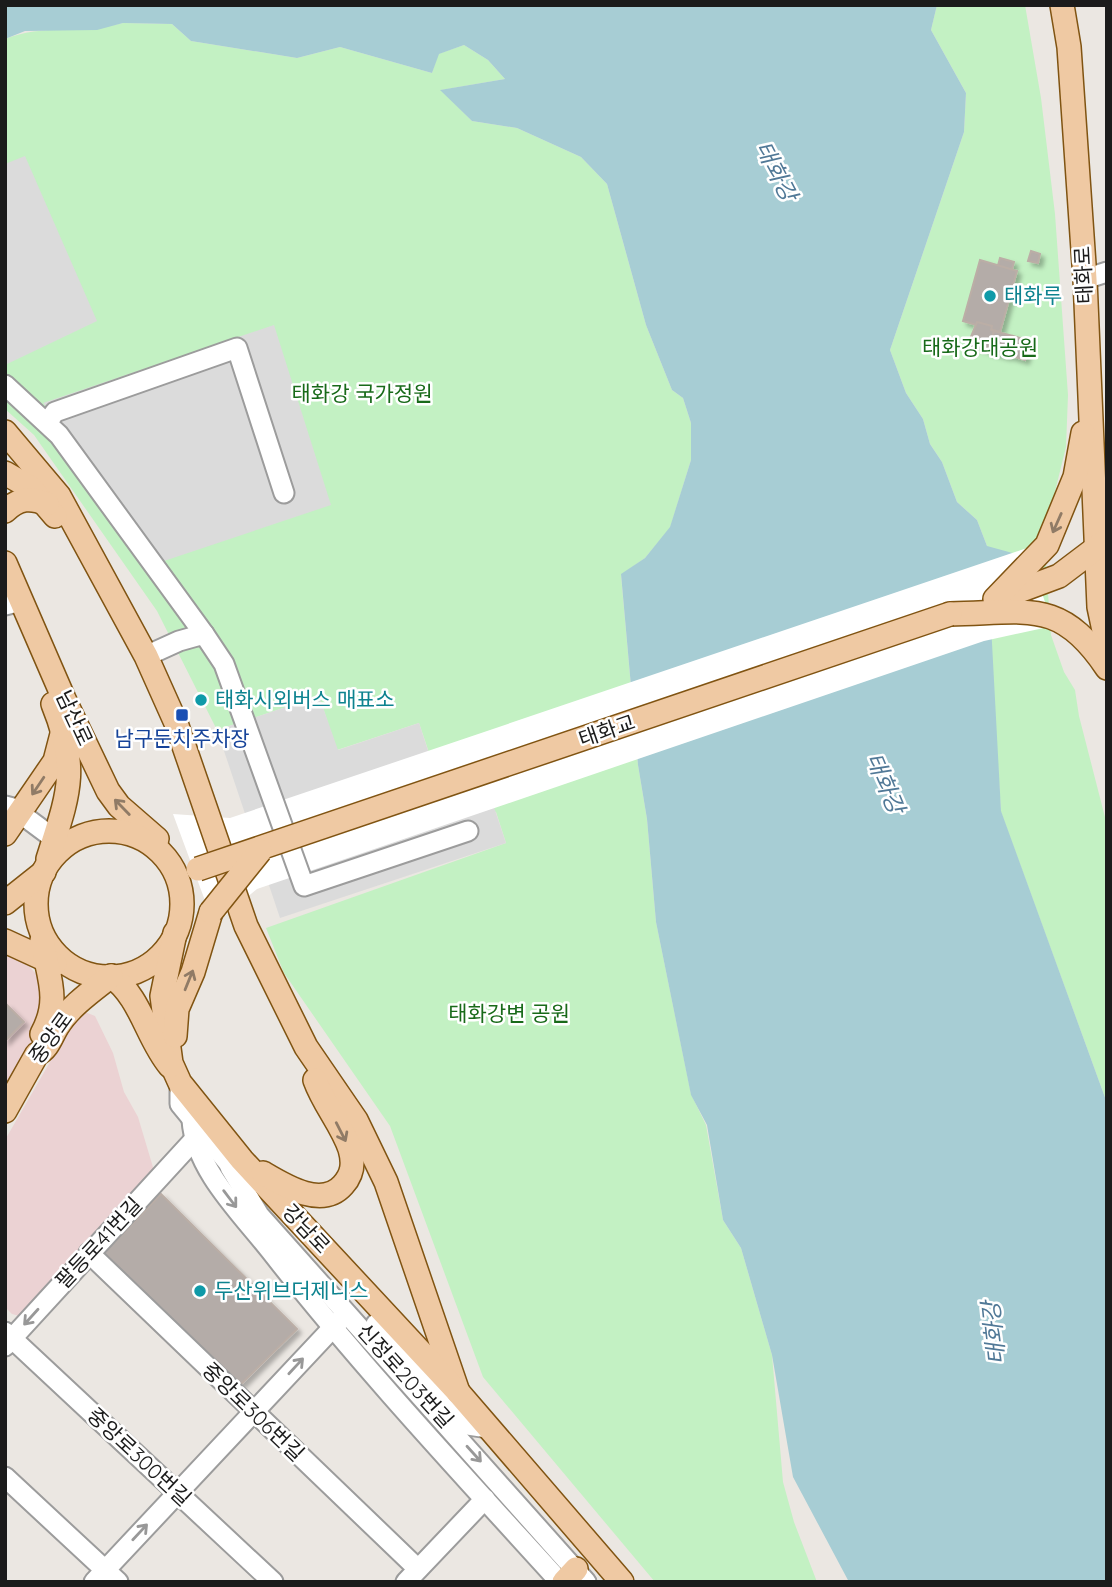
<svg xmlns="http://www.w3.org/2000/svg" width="1112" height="1587" font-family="Quicksand,'Noto Sans KR',sans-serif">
<defs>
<filter id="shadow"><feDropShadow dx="4" dy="4" stdDeviation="2" flood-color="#0004"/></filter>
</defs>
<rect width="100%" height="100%" fill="#ebe7e2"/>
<!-- commercial -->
<g fill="#ebd2d3">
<path d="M5 949 29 966 41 980 46 998 37 1035 5 1092Z"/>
<path d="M80 1010 95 1016 113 1053 124 1092 138 1117 161 1194 103 1254 23 1317 12 1314 5 1307V1140Z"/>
</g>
<!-- park -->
<g fill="#c3f1c3">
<path d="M937 5H1025L1041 98 1055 214 1068 395 1066 447 1044 536 1051 635 1064 672 1075 690 1079 716 1107 825V1103L1001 812 991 659 987 546 977 520 957 502 942 462 930 444 923 419 906 393 890 350 964 132 966 93 931 30Z"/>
<path d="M123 23 172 24 191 41 297 58 340 47 432 73 438 54 464 45 488 60 505 79 441 90 472 121 517 128 581 157 607 184 646 325 672 390 683 398 691 423V460L670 528 645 558 621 575 638 765 647 819 656 922 691 1094 706 1125 723 1220 741 1248 772 1355 783 1482 794 1522 817 1582H655L483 1377 390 1126 284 973 266 928 506 843 496 812 444 797 419 723 337 750 319 696 217 730 157 611 34 435 5 409V39C42 24 84 33 123 23Z"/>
</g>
<!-- parking -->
<g fill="#dbdbdb">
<path d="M25 156 97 321 5 365V164Z"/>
<path d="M274 325 331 505 164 561 66 428 43 403Z"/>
<path d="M319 696 338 750 419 723 443 796 486 783 506 843 280 918 217 730Z"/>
</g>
<!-- water -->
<path fill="#a7cdd4" d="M5 5H937L931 30 966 93 964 132 890 350 906 393 923 419 930 444 942 462 957 502 977 520 987 546 1020 555 989 587 1001 811 1107 1103V1582H849L793 1477 772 1355 741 1248 723 1220 707 1125 691 1095 656 922 647 819 638 765 621 574 645 558 670 527 691 460V423L683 398 672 390 646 325 607 184 581 157 517 128 472 121 440 90 505 79 488 60 464 45 439 54 432 73 340 47 297 58 191 41 172 24 123 23 97 30 25 31 5 39Z"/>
<!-- pier -->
<path fill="#fff" d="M1027 548 1053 626 984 641 257 889 214 925 173 814 230 818Z"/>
<!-- building -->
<g fill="#b4aca8" stroke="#bbaea6" stroke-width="2" filter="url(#shadow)">
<path d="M1031 251 1040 254 1038 263 1028 261Z"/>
<path d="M1000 258 1014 262 1011 273 997 269Z"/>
<path d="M980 260 1017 271 1000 332 963 321Z"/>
<path d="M977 322 992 326 991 330 994 331 989 350 968 344Z"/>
<path d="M994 331 1013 336 1007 356 988 351Z"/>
<path d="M1013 336 1030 341 1025 360 1008 355Z"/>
<path d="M7 1005 24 1022 5 1041V1007Z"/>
<path d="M161 1194 297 1329 240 1385 103 1254Z"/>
</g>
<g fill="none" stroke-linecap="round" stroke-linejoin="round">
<defs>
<g id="minor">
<path d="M1085 279 1107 272"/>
<path d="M5 385 59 435 204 634"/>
<path d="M47 423 55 412 237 348 284 493"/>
<path d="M5 605 13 603"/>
<path d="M146 656 179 641 204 634 224 664 304 886 468 831"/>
<path d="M5 806 13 808 64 846"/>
<path d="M180 1083V1104L239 1176"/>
<path d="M192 1120C195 1169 241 1213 270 1250 361 1366 461 1473 560 1582"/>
<path d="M230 1167 259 1215 586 1582"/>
<path d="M89 1253 418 1569"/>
<path d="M376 1324 468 1425 488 1428"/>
<path d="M5 1332 273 1582"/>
<path d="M5 1346 193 1141"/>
<path d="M5 1477 118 1582"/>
<path d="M94 1582 340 1320"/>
<path d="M406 1582 485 1499"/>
</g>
<g id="major">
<path d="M1062 5 1069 47 1085 279 1099 607 1107 645"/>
<path d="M5 432 59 496 146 656 176 723 246 926 306 1047 356 1120 386 1182 458 1392"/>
<path d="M5 473 31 488 55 516"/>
<path d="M5 511C19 498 30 497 47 504"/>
<path d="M5 563 64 699 108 791 119 806 157 839"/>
<path d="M1000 598 1059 576 1104 542"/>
<path d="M995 599 1047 545 1075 477 1083 433"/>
<path d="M950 614C1026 613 1060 597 1107 668"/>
<circle cx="109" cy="904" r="73"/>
<path d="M5 834 55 761 62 734"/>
<path d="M48 859C68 795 80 770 53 704"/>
<path d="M5 903 44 872"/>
<path d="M175 933 162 996 171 1063 180 1083 242 1160 458 1392 622 1582"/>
<path d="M5 941 55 964"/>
<path d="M111 976C141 997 147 1039 170 1066"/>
<path d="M42 1034C61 999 48 977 42 940"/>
<path d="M175 1036 177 1009 193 972 211 912"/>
<path d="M5 1111 37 1054C48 1049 51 1037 57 1027 70 1006 92 991 111 976"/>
<path d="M263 1173C285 1186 322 1209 343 1185 353 1174 354 1163 350 1149 342 1125 324 1105 315 1080"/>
<path d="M564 1582 576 1569"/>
</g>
</defs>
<!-- minor casing -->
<use href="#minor" stroke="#9c9c9c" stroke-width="23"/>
<!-- major casing -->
<use href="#major" stroke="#805412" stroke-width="26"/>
<!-- minor -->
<use href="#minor" stroke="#fff" stroke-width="19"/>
<!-- major -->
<use href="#major" stroke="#efc9a3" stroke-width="23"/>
<defs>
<g id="major-bridge">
<path d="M198 869 950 614"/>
<path d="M211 912 260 851"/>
</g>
</defs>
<!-- major-bridge casing -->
<use href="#major-bridge" stroke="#805412" stroke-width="26" stroke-linecap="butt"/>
<!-- major-bridge -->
<use href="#major-bridge" stroke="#efc9a3" stroke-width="23"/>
</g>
<!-- one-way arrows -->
<defs><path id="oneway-shaft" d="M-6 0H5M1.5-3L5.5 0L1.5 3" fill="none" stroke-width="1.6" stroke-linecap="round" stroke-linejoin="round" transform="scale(1.75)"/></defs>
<g stroke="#907b66">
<use href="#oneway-shaft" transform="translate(1057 523) rotate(114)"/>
<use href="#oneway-shaft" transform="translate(38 786) rotate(124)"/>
<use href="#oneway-shaft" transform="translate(122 807) rotate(-134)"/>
<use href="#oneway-shaft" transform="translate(189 980) rotate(-68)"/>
<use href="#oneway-shaft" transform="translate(341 1132) rotate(63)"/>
</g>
<g stroke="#989898">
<use href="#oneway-shaft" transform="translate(230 1199) rotate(53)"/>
<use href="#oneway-shaft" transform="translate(31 1317) rotate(132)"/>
<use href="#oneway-shaft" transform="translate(296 1366) rotate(-47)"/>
<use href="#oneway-shaft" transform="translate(474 1454) rotate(48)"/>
<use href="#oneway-shaft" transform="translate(140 1532) rotate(-47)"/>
</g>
<!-- markers -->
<g fill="#0f9aa8" stroke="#fff" stroke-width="2.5">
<circle cx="990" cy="296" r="7"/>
<circle cx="201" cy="700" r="7"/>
<circle cx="200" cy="1291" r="7"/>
</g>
<rect fill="#1a4fb4" stroke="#fff" stroke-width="2.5" x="175" y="708" width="14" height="14" rx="3.5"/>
<g text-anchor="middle" stroke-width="5" stroke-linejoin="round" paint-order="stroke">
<!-- street labels -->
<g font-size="21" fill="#1b1b1b" stroke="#fff">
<text transform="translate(1084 275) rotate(-93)" y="7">태화로</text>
<text transform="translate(74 718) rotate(65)" y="7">남산로</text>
<text transform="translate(607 731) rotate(-19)" y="7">태화교</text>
<text transform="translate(51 1038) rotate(-54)" y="7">중앙로</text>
<text transform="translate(306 1229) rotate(47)" y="7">강남로</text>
<text transform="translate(99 1243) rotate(-47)" y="7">팔등로41번길</text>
<text transform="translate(405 1376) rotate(48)" y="7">신정로203번길</text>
<text transform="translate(253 1412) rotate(44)" y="7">중앙로306번길</text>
<text transform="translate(139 1457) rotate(43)" y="7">중앙로300번길</text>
</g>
<!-- culture labels -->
<g font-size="21" fill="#0d838f" stroke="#fff" text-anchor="start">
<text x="1004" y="303">태화루</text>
<text x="215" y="707">태화시외버스 매표소</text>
<text x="214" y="1298">두산위브더제니스</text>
</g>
<!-- park labels -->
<g font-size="21" fill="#186a19" stroke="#fff">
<text x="980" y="355">태화강대공원</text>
<text x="362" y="401">태화강 국가정원</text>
<text x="509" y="1021">태화강변 공원</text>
</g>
<!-- transit labels -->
<g font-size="21" fill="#164399" stroke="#fff">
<text x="182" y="746">남구둔치주차장</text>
</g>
<!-- water labels -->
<g font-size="23" font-style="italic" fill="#517997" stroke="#fff">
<text transform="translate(776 171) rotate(63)" y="8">태화강</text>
<text transform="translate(885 783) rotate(67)" y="8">태화강</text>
<text transform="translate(994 1333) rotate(-96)" y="8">태화강</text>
</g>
</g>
<!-- border -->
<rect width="1112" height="1587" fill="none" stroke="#1b1b1b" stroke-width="14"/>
</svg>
